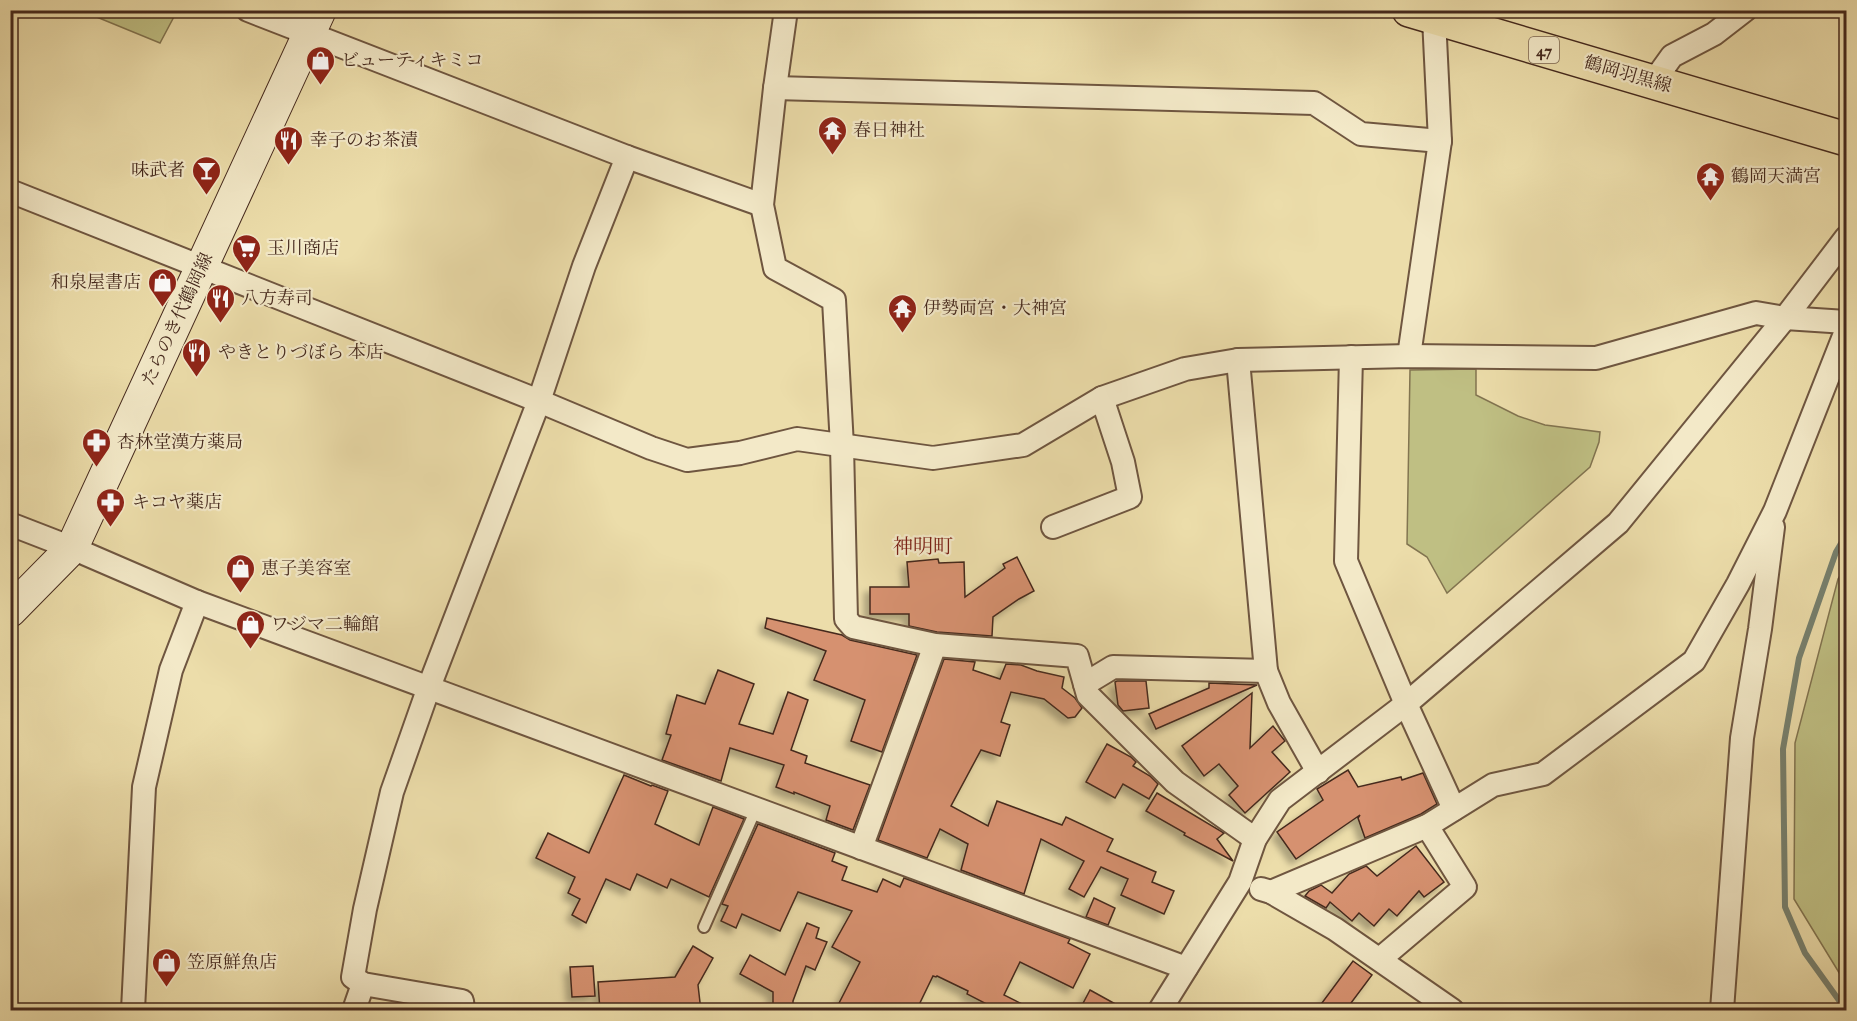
<svg xmlns="http://www.w3.org/2000/svg" width="1857" height="1021" font-family="'IM FELL Double Pica','Noto Serif JP',serif">
<defs>
<filter id="shadow"><feDropShadow dx="-5.5" dy="5.5" stdDeviation="3" flood-color="#0004"/></filter>
</defs>
<rect width="100%" height="100%" fill="#ecddaa"/>
<filter id="stains"><feTurbulence type="fractalNoise" baseFrequency=".00333" numOctaves="4"/><feColorMatrix values="0 0 0 0 .2 0 0 0 0 .09 0 0 0 0 .02 0 0 0 .5 -.17"/></filter>
<radialGradient id="worn" r=".72"><stop offset=".6" stop-color="#630" stop-opacity="0"/><stop offset="1" stop-color="#630" stop-opacity=".3"/></radialGradient>
<!-- green -->
<g fill="#bfbf83" stroke="#827450" stroke-width="1.5">
<path d="M82 11H177L160 43Z"/>
<path d="M1476 369V395L1518 416 1545 425 1600 432 1599 442 1590 467 1447 593 1427 557 1407 544 1410 370Z"/>
<path d="M1846 566V984L1794 899 1795 743 1838 579Z"/>
</g>
<g fill="none" stroke-linecap="round" stroke-linejoin="round">
<!-- stream -->
<path stroke="#77816f" stroke-width="6" d="M1846 535 1836 552 1799 658 1783 749 1785 907 1805 953 1846 1010"/>
</g>
<!-- building -->
<g fill="#d6916f" stroke="#45291d" stroke-width="1.5" filter="url(#shadow)">
<path d="M1017 557 1034 591 1019 599 993 617 992 636 937 632 909 626V614H870V587H909L907 562 938 559 939 563 964 562 965 597 1005 568 1003 564Z"/>
<path d="M767 618 842 635 850 640 917 655 882 752 851 741 865 700 814 680 826 651 765 628Z"/>
<path d="M944 659 975 662 973 670 1000 679 1006 664 1021 665 1037 671 1064 677 1062 688 1075 698 1082 708 1075 717 1068 718 1044 699 1011 692 1001 722 1010 725 1000 756 981 750 951 806 988 826 997 801 1062 825 1066 817 1113 839 1107 851 1156 872 1152 882 1174 891 1164 914 1121 895 1128 879 1101 867 1084 897 1069 889 1084 861 1041 839 1024 894 961 870 968 844 940 829 927 858 878 840Z"/>
<path d="M718 670 754 684 739 724 773 734 788 692 808 700 791 750 807 756 805 763 870 785 853 830 826 820 830 806 794 792V794L776 787 784 765 730 748 721 781 662 760 671 735 666 734 677 695 705 704Z"/>
<path d="M1117 681H1146L1149 708 1123 711 1118 705 1115 682Z"/>
<path d="M1209 683 1257 685 1156 729 1149 714 1209 688Z"/>
<path d="M1252 693 1250 748 1273 726 1285 741 1272 752 1290 772 1245 813 1229 795 1238 786 1219 764 1204 776 1182 746Z"/>
<path d="M1107 744 1131 757 1136 762 1133 766 1150 776 1158 784 1149 799 1123 784 1115 798 1086 782Z"/>
<path d="M1348 770 1358 787 1401 777 1402 780 1423 773 1437 804 1421 814 1365 838 1358 818 1360 815 1296 859 1277 832 1323 800 1317 789Z"/>
<path d="M624 775 651 786 652 785 668 791 655 824 699 845 713 807 744 819 709 897 671 879 667 888 637 874 630 890 606 879 586 923 572 915 580 899 568 893 575 877 536 858 548 833 589 853Z"/>
<path d="M1157 793 1224 833 1217 839 1233 861 1184 835 1185 833 1146 811Z"/>
<path d="M758 824 835 853 832 861 847 867 842 880 877 892 883 879 900 887 904 878 1070 939 1068 943 1090 954 1073 988 1020 962 1004 995 1036 1011H1000L967 994 968 991 937 976 936 977 933 976 916 1011H835L860 962 832 947 852 911 798 892 780 931 742 914 736 928 721 921 728 906 722 904Z"/>
<path d="M1416 846 1444 882 1424 897 1419 891 1397 916 1389 909 1374 926 1359 913 1352 921 1330 902 1326 908 1305 896 1309 891 1321 885 1332 893 1349 874 1366 866 1377 876Z"/>
<path d="M1094 898 1115 908 1108 925 1086 917Z"/>
<path d="M807 923 819 928 816 938 827 942 815 970 806 966 793 1001V1011H773V992L740 974 750 955 785 975Z"/>
<path d="M693 946 713 958 698 985 701 1011H600L598 982 675 977Z"/>
<path d="M1353 961 1372 975 1345 1011H1316Z"/>
<path d="M593 966 595 996 572 997 570 967Z"/>
<path d="M1090 990 1128 1011H1079Z"/>
</g>
<g fill="none" stroke-linecap="round" stroke-linejoin="round">
<defs>
<path id="service" d="M704 927 756 809"/>
<g id="minor">
<path d="M248 10 627 157 762 205"/>
<path d="M786 10 775 88 762 205 775 268 834 300 842 446 846 619 853 627 935 645 1077 656 1088 695 1175 782 1255 839"/>
<path d="M1654 81 1672 56 1714 34 1745 10"/>
<path d="M775 88 1314 103 1361 134 1440 141"/>
<path d="M10 191 539 401 651 448 687 460 740 453 797 439 933 458 1023 445 1102 398 1185 369 1238 360 1409 356 1596 358 1756 313 1785 318 1846 322"/>
<path d="M1409 356 1440 141 1434 18 1435 10"/>
<path d="M1351 357 1346 561 1406 704 1454 809"/>
<path d="M10 524 72 548 197 602 1186 968"/>
<path d="M1053 527 1130 497 1123 462 1102 398"/>
<path d="M1266 671 1279 703 1318 772"/>
<path d="M1085 684 1113 667 1266 671 1238 360"/>
<path d="M861 848 935 645"/>
<path d="M1261 889 1271 892 1335 929 1452 1010"/>
<path d="M1271 892 1427 826 1493 785 1543 774 1694 661 1738 584 1775 511 1846 331"/>
<path d="M1380 959 1465 887 1427 826"/>
<path d="M133 1010 144 787 171 670 197 602"/>
<path d="M354 1010 363 984"/>
<path d="M463 1010 462 1001 363 984 353 977 365 909 392 792 429 687 539 401 584 266 627 157"/>
<path d="M1160 1010 1240 882 1255 839 1280 800 1406 704 1618 523 1785 318 1846 238"/>
<path d="M1722 1010 1742 738 1760 629 1773 527"/>
</g>
<path id="secondary" d="M10 611 72 548 320 10"/>
<path id="primary" d="M1409 10 1846 139"/>
</defs>
<!-- service casing -->
<use href="#service" stroke="#6f5640" stroke-width="14"/>
<!-- minor casing -->
<use href="#minor" stroke="#6f5640" stroke-width="26"/>
<!-- secondary casing -->
<use href="#secondary" stroke="#45291d" stroke-width="34"/>
<!-- primary casing -->
<use href="#primary" stroke="#45291d" stroke-width="36"/>
<!-- service -->
<use href="#service" stroke="#f3e9c8" stroke-width="10"/>
<!-- minor -->
<use href="#minor" stroke="#f3e9c8" stroke-width="22"/>
<!-- secondary -->
<use href="#secondary" stroke="#f3e9c8" stroke-width="32"/>
<!-- primary -->
<use href="#primary" stroke="#ecddaa" stroke-width="33"/>
</g>
<!-- icons -->
<defs>
<symbol id="shop-pin" viewBox="-11 -11 22 30"><path d="M0 17L-7.5 6A9.5 9.5 0 1 1 7.5 6Z" fill="#8f2418" stroke="#f3e9c8"/><path d="M-5-2.5h2.3a2.7 3.5 0 0 1 5.4 0H5L5.5 6h-11ZM-1.5-2.5h3a1.5 2.3 0 0 0-3 0Z" fill="#fff"/></symbol>
<symbol id="temple-pin" viewBox="-11 -11 22 30"><path d="M0 17L-7.5 6A9.5 9.5 0 1 1 7.5 6Z" fill="#8f2418" stroke="#f3e9c8"/><path d="M0-6L5-2H3V0L6.5 2.5H4V6H1.5V3h-3V6H-4V2.5H-6.5L-3 0V-2H-5Z" fill="#fff"/></symbol>
<symbol id="restaurant-pin" viewBox="-11 -11 22 30"><path d="M0 17L-7.5 6A9.5 9.5 0 1 1 7.5 6Z" fill="#8f2418" stroke="#f3e9c8"/><path d="M-5-6h1v4h1v-4h1v4h1v-4h1v5L-1.5 .5V6h-2V.5L-5-1ZM5-6V6H3V1.5H1.5Q1.5-4 5-6Z" fill="#fff"/></symbol>
<symbol id="bar-pin" viewBox="-11 -11 22 30"><path d="M0 17L-7.5 6A9.5 9.5 0 1 1 7.5 6Z" fill="#8f2418" stroke="#f3e9c8"/><path d="M-6-5H6L.8 .8V4.5H3.5V6h-7V4.5H-.8V.8Z" fill="#fff"/></symbol>
<symbol id="supermarket-pin" viewBox="-11 -11 22 30"><path d="M0 17L-7.5 6A9.5 9.5 0 1 1 7.5 6Z" fill="#8f2418" stroke="#f3e9c8"/><path d="M-6-5.5h2.5l.6 2H6L4.5 2H-2.5L-4.4-4H-6ZM-1.5 3.2a1.3 1.3 0 1 0 .1 0ZM3 3.2a1.3 1.3 0 1 0 .1 0Z" fill="#fff"/></symbol>
<symbol id="pharmacy-pin" viewBox="-11 -11 22 30"><path d="M0 17L-7.5 6A9.5 9.5 0 1 1 7.5 6Z" fill="#8f2418" stroke="#f3e9c8"/><path d="M-2-6h4v4h4v4h-4v4h-4v-4h-4v-4h4Z" fill="#fff"/></symbol>
</defs>
<g fill-rule="evenodd">
<use href="#shop-pin" x="304" y="44" width="33" height="45"/>
<use href="#temple-pin" x="816" y="114" width="33" height="45"/>
<use href="#restaurant-pin" x="272" y="124" width="33" height="45"/>
<use href="#bar-pin" x="190" y="154" width="33" height="45"/>
<use href="#temple-pin" x="1694" y="160" width="33" height="45"/>
<use href="#supermarket-pin" x="230" y="232" width="33" height="45"/>
<use href="#shop-pin" x="146" y="266" width="33" height="45"/>
<use href="#restaurant-pin" x="204" y="282" width="33" height="45"/>
<use href="#temple-pin" x="886" y="292" width="33" height="45"/>
<use href="#restaurant-pin" x="180" y="336" width="33" height="45"/>
<use href="#pharmacy-pin" x="80" y="426" width="33" height="45"/>
<use href="#pharmacy-pin" x="94" y="486" width="33" height="45"/>
<use href="#shop-pin" x="224" y="552" width="33" height="45"/>
<use href="#shop-pin" x="234" y="608" width="33" height="45"/>
<use href="#shop-pin" x="150" y="946" width="33" height="45"/>
</g>
<g text-anchor="middle" stroke-width="4.5" stroke-linejoin="round" paint-order="stroke">
<!-- shield labels -->
<rect fill="#f3e9c8" stroke="#796350" stroke-width="1.5" x="1529" y="37" width="30" height="26" rx="4.5"/>
<g font-size="16" font-weight="bold" fill="#45291d">
<text x="1544" y="56">47</text>
</g>
<!-- poi labels -->
<g font-size="18" fill="#45291d" stroke="#f3e9c8" text-anchor="start">
<text x="341" y="66">ビューティキミコ</text>
<text x="853" y="136">春日神社</text>
<text x="310" y="146">幸子のお茶漬</text>
<text x="185" y="176" text-anchor="end">味武者</text>
<text x="1731" y="182">鶴岡天満宮</text>
<text x="267" y="254">玉川商店</text>
<text x="141" y="288" text-anchor="end">和泉屋書店</text>
<text x="241" y="304">八方寿司</text>
<text x="923" y="314">伊勢両宮・大神宮</text>
<text x="218" y="358">やきとりづぼら 本店</text>
<text x="117" y="448">杏林堂漢方薬局</text>
<text x="132" y="508">キコヤ薬店</text>
<text x="261" y="574">恵子美容室</text>
<text x="271" y="630">ワジマ二輪館</text>
<text x="187" y="968">笠原鮮魚店</text>
</g>
<!-- street labels -->
<g font-size="18" fill="#45291d" stroke="#f3e9c8">
<text transform="translate(1628 74) rotate(16)" y="6">鶴岡羽黒線</text>
<text transform="translate(177 319) rotate(-65)" y="6">たらのき代鶴岡線</text>
</g>
<!-- neighbourhood labels -->
<g font-size="20" fill="#7a1f14" stroke="#f3e9c8">
<text x="923" y="553">神明町</text>
</g>
</g>
<!-- margin -->
<rect width="1857" height="1021" fill="none" stroke="#ecddaa" stroke-width="36"/>
<rect x="12" y="12" width="1833" height="997" fill="none" stroke="#45291d" stroke-width="3"/>
<rect x="18" y="18" width="1821" height="985" fill="none" stroke="#45291d" stroke-width="1.5"/>
<rect width="100%" height="100%" filter="url(#stains)"/>
<rect width="100%" height="100%" fill="url(#worn)"/>
</svg>
